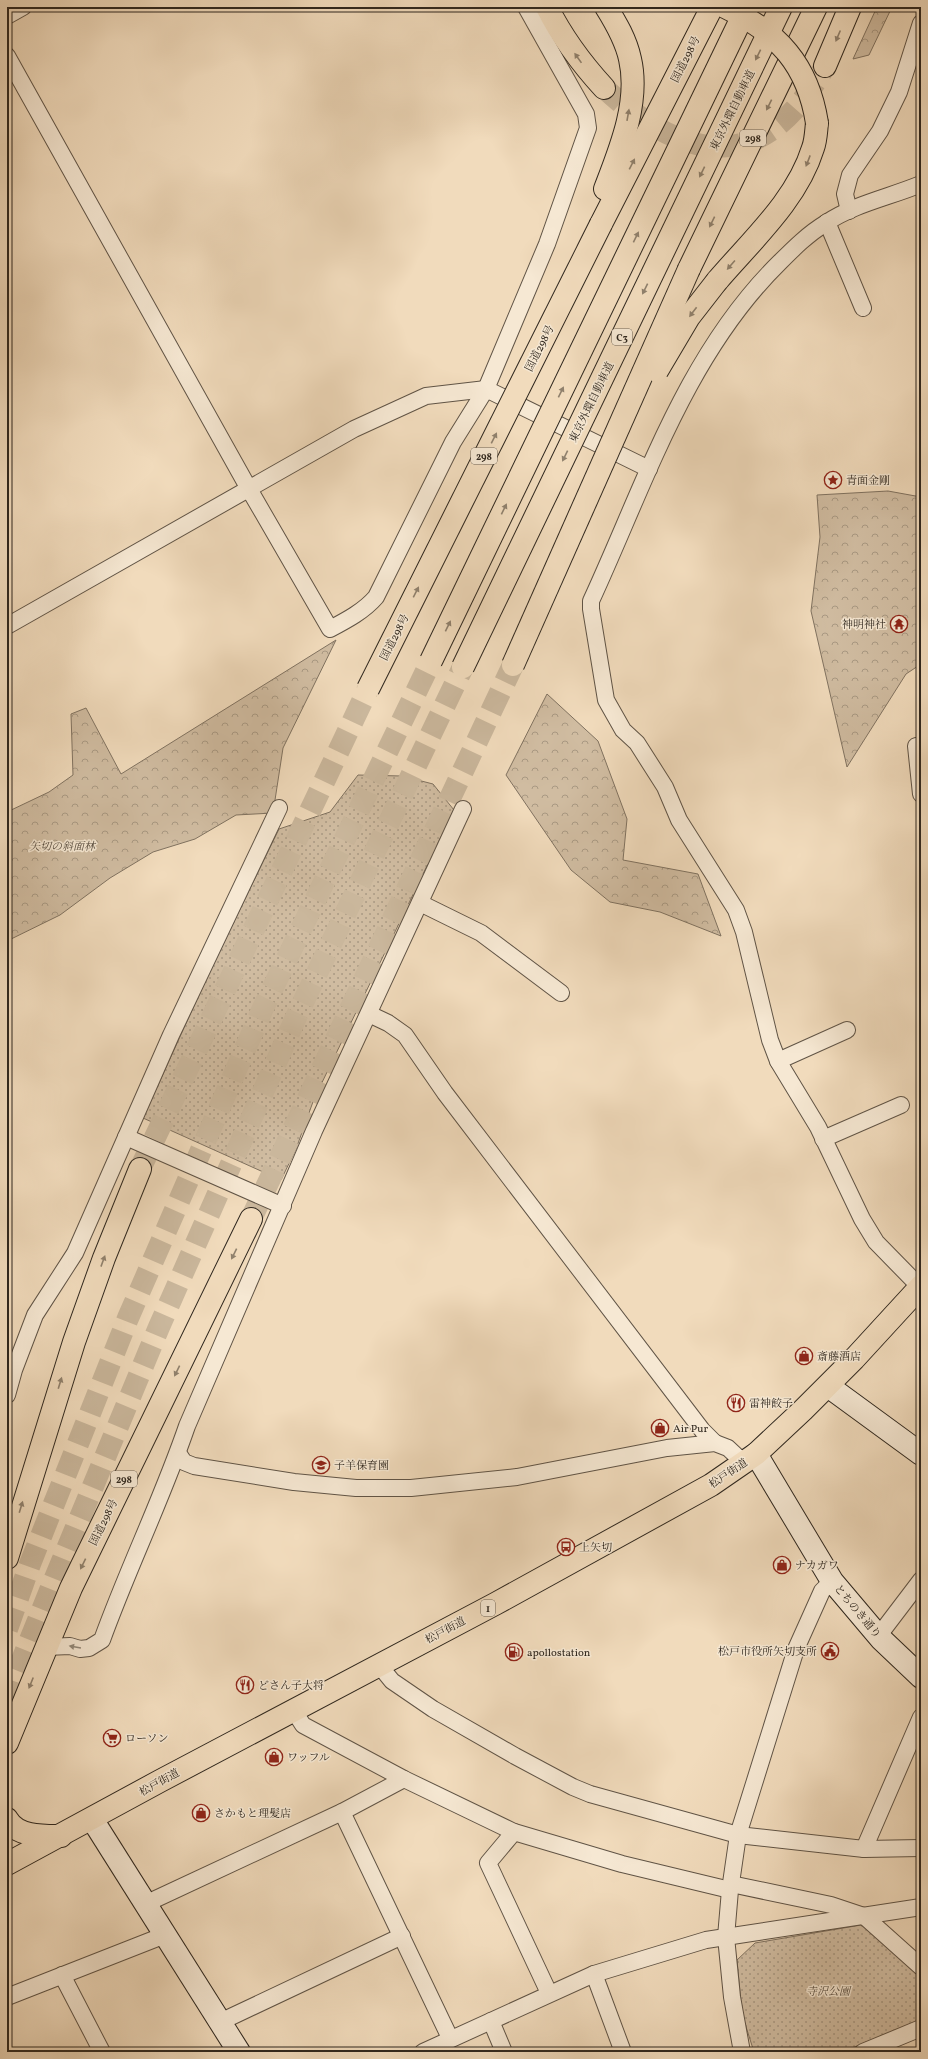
<svg xmlns="http://www.w3.org/2000/svg" width="928" height="2059" font-family="Vollkorn,'Noto Serif JP',serif">
<defs>
<pattern id="grass-dots" width="8" height="8" patternUnits="userSpaceOnUse"><rect width="8" height="8" fill="#d0bca1"/><path d="M2 2h.1M6 6h.1" fill="none" stroke="#a99983" stroke-width="1.8" stroke-linecap="round"/></pattern>
<pattern id="forest-crowns" width="20" height="18" patternUnits="userSpaceOnUse"><rect width="20" height="18" fill="#d0bca1"/><path d="M2 6a3 3 0 1 1 6 0M12 15a3 3 0 1 1 6 0" fill="none" stroke="#a99983"/></pattern>
</defs>
<rect width="100%" height="100%" fill="#f1dbbc"/>
<filter id="stains"><feTurbulence type="fractalNoise" baseFrequency=".005" numOctaves="4"/><feColorMatrix values="0 0 0 0 .2 0 0 0 0 .09 0 0 0 0 .02 0 0 0 .5 -.17"/></filter>
<radialGradient id="worn" r=".72"><stop offset=".6" stop-color="#630" stop-opacity="0"/><stop offset="1" stop-color="#630" stop-opacity=".3"/></radialGradient>
<!-- grass -->
<g fill="url(#grass-dots)" stroke="#807260">
<path d="M358 775 402 776 433 784 454 810 314 1099 296 1149 281 1180 143 1118 209 973 279 829 330 812Z"/>
<path d="M867 1924 921 1971V2020L842 2052H754L742 2014 737 1960 755 1943Z"/>
</g>
<!-- forest -->
<g fill="url(#forest-crowns)" stroke="#807260">
<path d="M877 7H892L869 55 853 59Z"/>
<path d="M888 491 921 497V664L906 674 847 767 811 611 820 537 817 495Z"/>
<path d="M336 640 283 748 273 813 236 815 195 839 153 852 110 878 60 915 7 941V812L49 792 73 775 71 714 86 708 121 774Z"/>
<path d="M547 694 598 741 627 819 623 860 698 874 721 936 660 912 610 902 571 870 506 775Z"/>
</g>
<g fill="none" stroke-linecap="round" stroke-linejoin="round">
<!-- highway-tunnel -->
<g stroke="#cab79c" stroke-width="22" stroke-dasharray="22 11" stroke-linecap="butt">
<path d="M604 88C688 165 764 175 825 66"/>
<path d="M140 1169 368 689"/>
<path d="M251 1219 513 665"/>
<path d="M7 1629 30 1564 128 1318 263 1008 431 661"/>
<path d="M7 1702 16 1675 55 1578 159 1327 297 1015 463 667"/>
</g>
<defs>
<g id="street">
<path d="M7 16 23 7"/>
<path d="M7 56 249 489 330 629C347 620 364 611 376 597L453 442 486 389 547 244 588 128 586 114 526 7"/>
<path d="M849 211 845 194 850 175 880 131 899 92 921 23"/>
<path d="M827 222 863 308"/>
<path d="M7 626 354 429 426 396 486 389 649 469"/>
<path d="M921 745 916 746 921 794"/>
<path d="M420 903 481 933 561 993"/>
<path d="M369 1014 388 1023 405 1035 445 1093 702 1430 715 1443"/>
<path d="M778 1061 847 1030"/>
<path d="M126 1137 283 1206"/>
<path d="M823 1139 901 1105"/>
<path d="M920 1287 876 1242 862 1219 818 1127 778 1061 770 1040 744 932 736 910 679 820 665 787 637 743 623 730 606 700 591 609V601C645 484 686 354 780 262 794 248 808 234 826 223 854 204 890 197 921 184"/>
<path d="M7 1395 14 1370 35 1315 75 1253 171 1035 279 808"/>
<path d="M178 1453 184 1462 194 1466 294 1482 356 1488H411L517 1477 667 1448 715 1443 728 1448 744 1463"/>
<path d="M881 1639 883 1630 921 1580"/>
<path d="M46 1647 70 1646 80 1649 89 1648 102 1640C128 1568 162 1499 187 1426L314 1131 463 809"/>
<path d="M379 1665 392 1681 433 1709 515 1756 573 1787 590 1794 738 1835 864 1849 921 1848"/>
<path d="M294 1711 303 1725 404 1779 514 1832 622 1864 730 1890"/>
<path d="M342 1812 450 2038"/>
<path d="M514 1832 488 1863 549 1993"/>
<path d="M864 1849 921 1717"/>
<path d="M731 1884 831 1905 864 1916 921 1967"/>
<path d="M145 1904 342 1812 404 1779"/>
<path d="M594 1974 623 2052"/>
<path d="M62 1975 102 2052"/>
<path d="M7 1997 165 1935"/>
<path d="M491 2021 504 2052"/>
<path d="M220 2022 402 1936"/>
<path d="M423 2052 594 1974 706 1940 921 1907"/>
<path d="M742 2052 732 1997 726 1937 730 1890 738 1835 796 1649 822 1591 832 1581"/>
<path d="M863 2052 921 2028"/>
</g>
<g id="secondary">
<path d="M828 1386 921 1454"/>
<path d="M756 1454 832 1581 881 1639 921 1677"/>
<path d="M92 1819 239 2052"/>
</g>
<path id="primary" d="M7 1864 160 1781 495 1604 711 1485 756 1454 803 1410 854 1359 921 1286"/>
<g id="highway">
<path d="M547 7C562 37 581 63 604 88"/>
<path d="M825 66 850 7"/>
<path d="M605 189C620 150 640 102 630 59 626 40 616 23 606 7"/>
<path d="M601 224 712 7"/>
<path d="M689 269 816 7"/>
<path d="M717 281C752 240 797 200 813 148 816 140 816 131 817 123"/>
<path d="M7 1558 74 1342 104 1258 140 1169"/>
<path d="M7 1743 71 1588 251 1219"/>
<path d="M7 1819C17 1837 43 1836 61 1836"/>
</g>
</defs>
<!-- street casing -->
<use href="#street" stroke="#605446" stroke-width="18"/>
<!-- secondary casing -->
<use href="#secondary" stroke="#2f271e" stroke-width="24"/>
<!-- primary casing -->
<use href="#primary" stroke="#2f271e" stroke-width="24"/>
<!-- highway casing -->
<use href="#highway" stroke="#2f271e" stroke-width="24"/>
<!-- street -->
<use href="#street" stroke="#f6e8d3" stroke-width="16"/>
<!-- secondary -->
<use href="#secondary" stroke="#f6e8d3" stroke-width="22"/>
<!-- primary -->
<use href="#primary" stroke="#f1dbbc" stroke-width="22"/>
<!-- highway -->
<use href="#highway" stroke="#f1dbbc" stroke-width="22"/>
<defs>
<g id="highway-bridge">
<path d="M725 7C778 32 808 65 817 123"/>
<path d="M657 371 689 317 717 281"/>
<path d="M431 661 747 7"/>
<path d="M513 665 689 269"/>
<path d="M463 667 781 7"/>
<path d="M368 689 601 224"/>
</g>
</defs>
<!-- highway-bridge casing -->
<use href="#highway-bridge" stroke="#2f271e" stroke-width="24" stroke-linecap="butt"/>
<!-- highway-bridge -->
<use href="#highway-bridge" stroke="#f1dbbc" stroke-width="22"/>
</g>
<!-- one-way arrows -->
<defs><path id="oneway-solid" d="M-6-.8H1V-3.2L6.5 0L1 3.2V.8H-6Z"/></defs>
<g fill="#90816d">
<use href="#oneway-solid" transform="translate(838 36) rotate(113)"/>
<use href="#oneway-solid" transform="translate(758 55) rotate(116)"/>
<use href="#oneway-solid" transform="translate(578 58) rotate(-125)"/>
<use href="#oneway-solid" transform="translate(769 105) rotate(116)"/>
<use href="#oneway-solid" transform="translate(628 115) rotate(-80)"/>
<use href="#oneway-solid" transform="translate(808 161) rotate(111)"/>
<use href="#oneway-solid" transform="translate(632 164) rotate(-63)"/>
<use href="#oneway-solid" transform="translate(702 172) rotate(116)"/>
<use href="#oneway-solid" transform="translate(712 222) rotate(116)"/>
<use href="#oneway-solid" transform="translate(636 237) rotate(-64)"/>
<use href="#oneway-solid" transform="translate(731 265) rotate(131)"/>
<use href="#oneway-solid" transform="translate(645 289) rotate(116)"/>
<use href="#oneway-solid" transform="translate(693 312) rotate(127)"/>
<use href="#oneway-solid" transform="translate(561 392) rotate(-64)"/>
<use href="#oneway-solid" transform="translate(494 438) rotate(-63)"/>
<use href="#oneway-solid" transform="translate(565 456) rotate(116)"/>
<use href="#oneway-solid" transform="translate(504 509) rotate(-64)"/>
<use href="#oneway-solid" transform="translate(416 592) rotate(-63)"/>
<use href="#oneway-solid" transform="translate(448 626) rotate(-64)"/>
<use href="#oneway-solid" transform="translate(234 1254) rotate(116)"/>
<use href="#oneway-solid" transform="translate(103 1261) rotate(-70)"/>
<use href="#oneway-solid" transform="translate(177 1371) rotate(116)"/>
<use href="#oneway-solid" transform="translate(60 1383) rotate(-73)"/>
<use href="#oneway-solid" transform="translate(21 1507) rotate(-73)"/>
<use href="#oneway-solid" transform="translate(83 1564) rotate(116)"/>
<use href="#oneway-solid" transform="translate(31 1683) rotate(112)"/>
</g>
<use fill="#928878" href="#oneway-solid" transform="translate(75 1647) rotate(-170)"/>
<!-- icons -->
<defs>
<symbol id="sight-ring" viewBox="-11 -11 22 22"><circle r="9.5" fill="#f6e8d3" stroke="#8f2418" stroke-width="1.5"/><path d="M0-6L1.8-2.2L6-1.7L2.9 1.2L3.7 5.4L0 3.3L-3.7 5.4L-2.9 1.2L-6-1.7L-1.8-2.2Z" fill="#8f2418"/></symbol>
<symbol id="temple-ring" viewBox="-11 -11 22 22"><circle r="9.5" fill="#f6e8d3" stroke="#8f2418" stroke-width="1.5"/><path d="M0-6L5-2H3V0L6.5 2.5H4V6H1.5V3h-3V6H-4V2.5H-6.5L-3 0V-2H-5Z" fill="#8f2418"/></symbol>
<symbol id="shop-ring" viewBox="-11 -11 22 22"><circle r="9.5" fill="#f6e8d3" stroke="#8f2418" stroke-width="1.5"/><path d="M-5-2.5h2.3a2.7 3.5 0 0 1 5.4 0H5L5.5 6h-11ZM-1.5-2.5h3a1.5 2.3 0 0 0-3 0Z" fill="#8f2418"/></symbol>
<symbol id="restaurant-ring" viewBox="-11 -11 22 22"><circle r="9.5" fill="#f6e8d3" stroke="#8f2418" stroke-width="1.5"/><path d="M-5-6h1v4h1v-4h1v4h1v-4h1v5L-1.5 .5V6h-2V.5L-5-1ZM5-6V6H3V1.5H1.5Q1.5-4 5-6Z" fill="#8f2418"/></symbol>
<symbol id="school-ring" viewBox="-11 -11 22 22"><circle r="9.5" fill="#f6e8d3" stroke="#8f2418" stroke-width="1.5"/><path d="M0-5L7-2L0 1L-7-2ZM-4 1L0 2.5L4 1V4Q0 6-4 4Z" fill="#8f2418"/></symbol>
<symbol id="bus-ring" viewBox="-11 -11 22 22"><circle r="9.5" fill="#f6e8d3" stroke="#8f2418" stroke-width="1.5"/><path d="M-5-6H5V4H4V6H2V4H-2V6H-4V4H-5ZM-3.5-4V0h7V-4ZM-3.5 1.2v1.5H-2V1.2ZM2 1.2v1.5H3.5V1.2Z" fill="#8f2418"/></symbol>
<symbol id="civic-ring" viewBox="-11 -11 22 22"><circle r="9.5" fill="#f6e8d3" stroke="#8f2418" stroke-width="1.5"/><path d="M-.6-6.5H3V-4.5H.6V-3L4-1V1h2V6H-6V1h2V-1L-.6-3ZM-1.2 2.5V6h2.4V2.5Z" fill="#8f2418"/></symbol>
<symbol id="fuel-ring" viewBox="-11 -11 22 22"><circle r="9.5" fill="#f6e8d3" stroke="#8f2418" stroke-width="1.5"/><path d="M-5.5-6h7V0h2V4h1.3V-2.5L3-4.5l.8-.8L6-3V5H2.5V1h-1V6h-7ZM-4.2-4.7v3.2H.2V-4.7Z" fill="#8f2418"/></symbol>
<symbol id="supermarket-ring" viewBox="-11 -11 22 22"><circle r="9.5" fill="#f6e8d3" stroke="#8f2418" stroke-width="1.5"/><path d="M-6-5.5h2.5l.6 2H6L4.5 2H-2.5L-4.4-4H-6ZM-1.5 3.2a1.3 1.3 0 1 0 .1 0ZM3 3.2a1.3 1.3 0 1 0 .1 0Z" fill="#8f2418"/></symbol>
</defs>
<g fill-rule="evenodd">
<use href="#sight-ring" x="823" y="470" width="20" height="20"/>
<use href="#temple-ring" x="889" y="614" width="20" height="20"/>
<use href="#shop-ring" x="794" y="1346" width="20" height="20"/>
<use href="#restaurant-ring" x="726" y="1393" width="20" height="20"/>
<use href="#shop-ring" x="650" y="1418" width="20" height="20"/>
<use href="#school-ring" x="311" y="1455" width="20" height="20"/>
<use href="#bus-ring" x="556" y="1537" width="20" height="20"/>
<use href="#shop-ring" x="772" y="1555" width="20" height="20"/>
<use href="#civic-ring" x="820" y="1641" width="20" height="20"/>
<use href="#fuel-ring" x="504" y="1642" width="20" height="20"/>
<use href="#restaurant-ring" x="235" y="1675" width="20" height="20"/>
<use href="#supermarket-ring" x="102" y="1728" width="20" height="20"/>
<use href="#shop-ring" x="264" y="1747" width="20" height="20"/>
<use href="#shop-ring" x="191" y="1803" width="20" height="20"/>
</g>
<g text-anchor="middle" stroke-width="3" stroke-linejoin="round" paint-order="stroke">
<!-- shield labels -->
<g fill="#f6e8d3" stroke="#6b6154" stroke-width="1">
<rect x="740" y="130" width="26" height="16" rx="3"/>
<rect x="612" y="329" width="20" height="16" rx="3"/>
<rect x="471" y="448" width="26" height="16" rx="3"/>
<rect x="111" y="1471" width="26" height="16" rx="3"/>
<rect x="481" y="1600" width="14" height="16" rx="3"/>
</g>
<g font-size="10" font-weight="bold" fill="#2f271e">
<text x="753" y="142">298</text>
<text x="622" y="341">C3</text>
<text x="484" y="460">298</text>
<text x="124" y="1483">298</text>
<text x="488" y="1612">1</text>
</g>
<!-- street labels -->
<g font-size="11" fill="#2f271e" stroke="#f6e8d3">
<text transform="translate(685 59) rotate(-63)" y="4">国道298号</text>
<text transform="translate(732 110) rotate(-64)" y="4">東京外環自動車道</text>
<text transform="translate(539 348) rotate(-63)" y="4">国道298号</text>
<text transform="translate(591 402) rotate(-64)" y="4">東京外環自動車道</text>
<text transform="translate(394 637) rotate(-63)" y="4">国道298号</text>
<text transform="translate(728 1473) rotate(-34)" y="4">松戸街道</text>
<text transform="translate(103 1522) rotate(-64)" y="4">国道298号</text>
<text transform="translate(858 1611) rotate(50)" y="4">とちのき通り</text>
<text transform="translate(445 1630) rotate(-28)" y="4">松戸街道</text>
<text transform="translate(159 1782) rotate(-29)" y="4">松戸街道</text>
</g>
<!-- poi labels -->
<g font-size="11" fill="#2f271e" stroke="#f6e8d3" text-anchor="start">
<text x="846" y="484">青面金剛</text>
<text x="886" y="628" text-anchor="end">神明神社</text>
<text x="817" y="1360">斎藤酒店</text>
<text x="749" y="1407">雷神餃子</text>
<text x="673" y="1432">Air Pur</text>
<text x="334" y="1469">子羊保育園</text>
<text x="579" y="1551">上矢切</text>
<text x="795" y="1569">ナカガワ</text>
<text x="817" y="1655" text-anchor="end">松戸市役所矢切支所</text>
<text x="527" y="1656">apollostation</text>
<text x="258" y="1689">どさん子大将</text>
<text x="125" y="1742">ローソン</text>
<text x="287" y="1761">ワッフル</text>
<text x="214" y="1817">さかもと理髪店</text>
</g>
<!-- park labels -->
<g font-size="11" font-style="italic" fill="#574c3f" stroke="#f6e8d3">
<text x="62" y="850">矢切の斜面林</text>
<text x="828" y="1995">寺沢公園</text>
</g>
</g>
<!-- margin -->
<rect width="928" height="2059" fill="none" stroke="#f1dbbc" stroke-width="24"/>
<rect x="8" y="8" width="912" height="2043" fill="none" stroke="#2f271e" stroke-width="2"/>
<rect x="12" y="12" width="904" height="2035" fill="none" stroke="#2f271e"/>
<rect width="100%" height="100%" filter="url(#stains)"/>
<rect width="100%" height="100%" fill="url(#worn)"/>
</svg>
